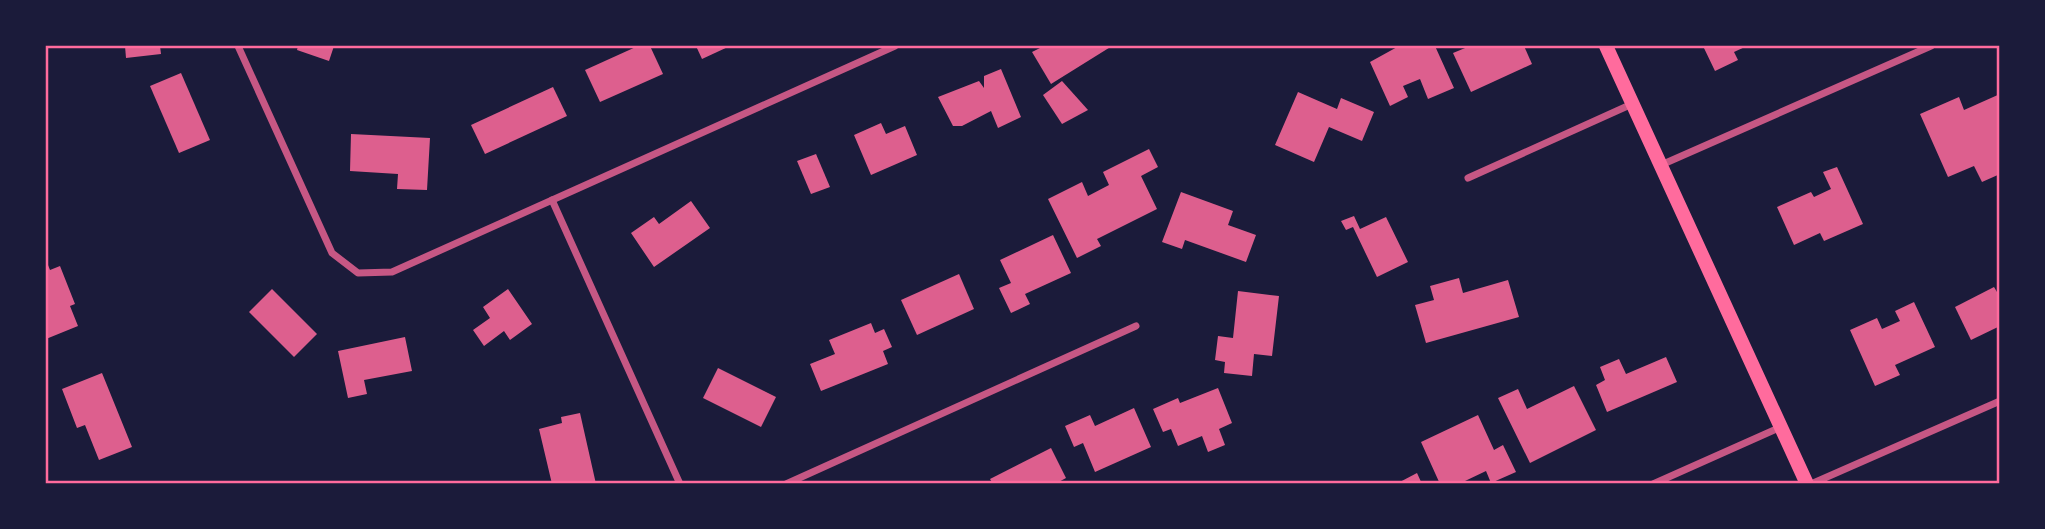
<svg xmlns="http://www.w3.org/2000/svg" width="2045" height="529" font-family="'Nunito Sans',sans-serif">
<rect width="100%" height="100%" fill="#1b1b3a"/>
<!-- building -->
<g fill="#dd5f8e">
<path d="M125 46H160L161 54 126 58Z"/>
<path d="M298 46H334L329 61 297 50Z"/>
<path d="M638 46H650L663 74 600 102 585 70Z"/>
<path d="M696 46H730L702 59Z"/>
<path d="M1044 46H1112L1051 84 1032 52Z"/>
<path d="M1399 46H1435L1454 88 1428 99 1420 79 1403 86 1408 97 1390 106 1370 62Z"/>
<path d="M1470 46H1524L1532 64 1471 92 1453 53Z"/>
<path d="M1703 46H1747L1734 52 1738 60 1715 71Z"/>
<path d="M1001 69 1021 117 998 128 991 111 962 126H953L938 97 979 81 984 88V76Z"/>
<path d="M181 73 210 140 179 153 150 86Z"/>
<path d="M1062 81 1088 110 1062 124 1043 95Z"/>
<path d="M553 87 567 116 485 154 471 125Z"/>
<path d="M1298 92 1337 109 1341 98 1374 112 1362 141 1329 127 1314 162 1275 145Z"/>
<path d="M2000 94V174L1982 182 1974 166 1948 177 1920 114 1959 97 1964 110Z"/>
<path d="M881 123 886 134 905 126 917 155 871 175 854 135Z"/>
<path d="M351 134 430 138 427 190 397 189 398 174 350 171Z"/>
<path d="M1149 149 1158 167 1141 176 1157 209 1097 239 1101 246 1077 258 1048 199 1082 182 1088 196 1109 185 1103 172Z"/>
<path d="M816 154 830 187 811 194 797 161Z"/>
<path d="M1837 167 1863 224 1824 241 1820 233 1794 245 1777 207 1811 192 1814 197 1831 189 1823 172Z"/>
<path d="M1181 192 1233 211 1228 225 1256 235 1246 262 1185 240 1182 249 1162 242Z"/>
<path d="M691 201 710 228 654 267 631 233 654 217 659 224Z"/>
<path d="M1354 216 1360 229 1386 217 1408 262 1377 277 1353 227 1346 230 1341 221Z"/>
<path d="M1053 235 1071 273 1025 294 1030 304 1011 313 999 288 1011 283 1000 260Z"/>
<path d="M46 260 50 270 60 266 75 304 70 306 78 326 46 339Z"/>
<path d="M959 274 974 309 917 335 901 300Z"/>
<path d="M1459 278 1463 293 1508 280 1519 317 1426 343 1415 305 1434 300 1430 286Z"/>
<path d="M1994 287 2000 297V326L1971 340 1955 307Z"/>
<path d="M272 289 317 334 294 357 249 312Z"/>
<path d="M508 289 532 324 510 340 504 331 484 346 473 330 490 318 483 307Z"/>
<path d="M1238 291 1279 296 1272 356 1254 354 1252 376 1224 373 1225 362 1215 360 1218 336 1233 338Z"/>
<path d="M1914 302 1935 347 1895 365 1900 375 1875 386 1850 330 1877 318 1882 329 1900 321 1895 311Z"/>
<path d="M871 323 875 333 884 329 892 347 883 351 888 364 821 391 810 364 835 354 829 340Z"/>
<path d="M405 337 412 371 364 380 367 394 348 398 338 351Z"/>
<path d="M1666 357 1677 382 1607 412 1596 385 1605 380 1600 367 1619 359 1626 374Z"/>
<path d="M718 368 776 397 761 427 703 398Z"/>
<path d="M102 373 132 447 99 460 85 425 77 428 62 389Z"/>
<path d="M1574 386 1596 430 1530 463 1498 398 1518 389 1527 409Z"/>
<path d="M1218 388 1232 423 1219 429 1225 445 1208 452 1202 436 1178 446 1171 429 1163 432 1153 409 1178 398 1180 403Z"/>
<path d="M1134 408 1151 447 1095 472 1083 443 1074 447 1065 426 1090 415 1095 426Z"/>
<path d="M580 413 596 484H552L539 429 562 423 561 417Z"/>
<path d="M1478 415 1494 450 1503 445 1516 472 1491 483 1486 471 1465 481 1466 484H1440L1421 442Z"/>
<path d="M1051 448 1066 478 1055 484H993L990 479Z"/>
<path d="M1417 473 1422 484H1396Z"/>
</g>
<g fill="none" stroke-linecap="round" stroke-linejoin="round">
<!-- minor -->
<g stroke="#c65784" stroke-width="7">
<path d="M238 46 332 253 358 273 392 272 895 46"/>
<path d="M1661 165 1931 46"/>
<path d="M1468 178 1632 104"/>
<path d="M552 200 680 484"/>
<path d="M786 484 1136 326"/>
<path d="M1653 484 1781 427"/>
<path d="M1811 484 2000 401"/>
</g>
<!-- secondary -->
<path stroke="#ff6b9d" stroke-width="14" d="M1606 46 1807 484"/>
</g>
<!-- border -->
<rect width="2045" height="529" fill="none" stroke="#1b1b3a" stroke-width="94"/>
<rect x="47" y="47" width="1951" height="435" fill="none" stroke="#ff6b9d" stroke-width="2.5"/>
</svg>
